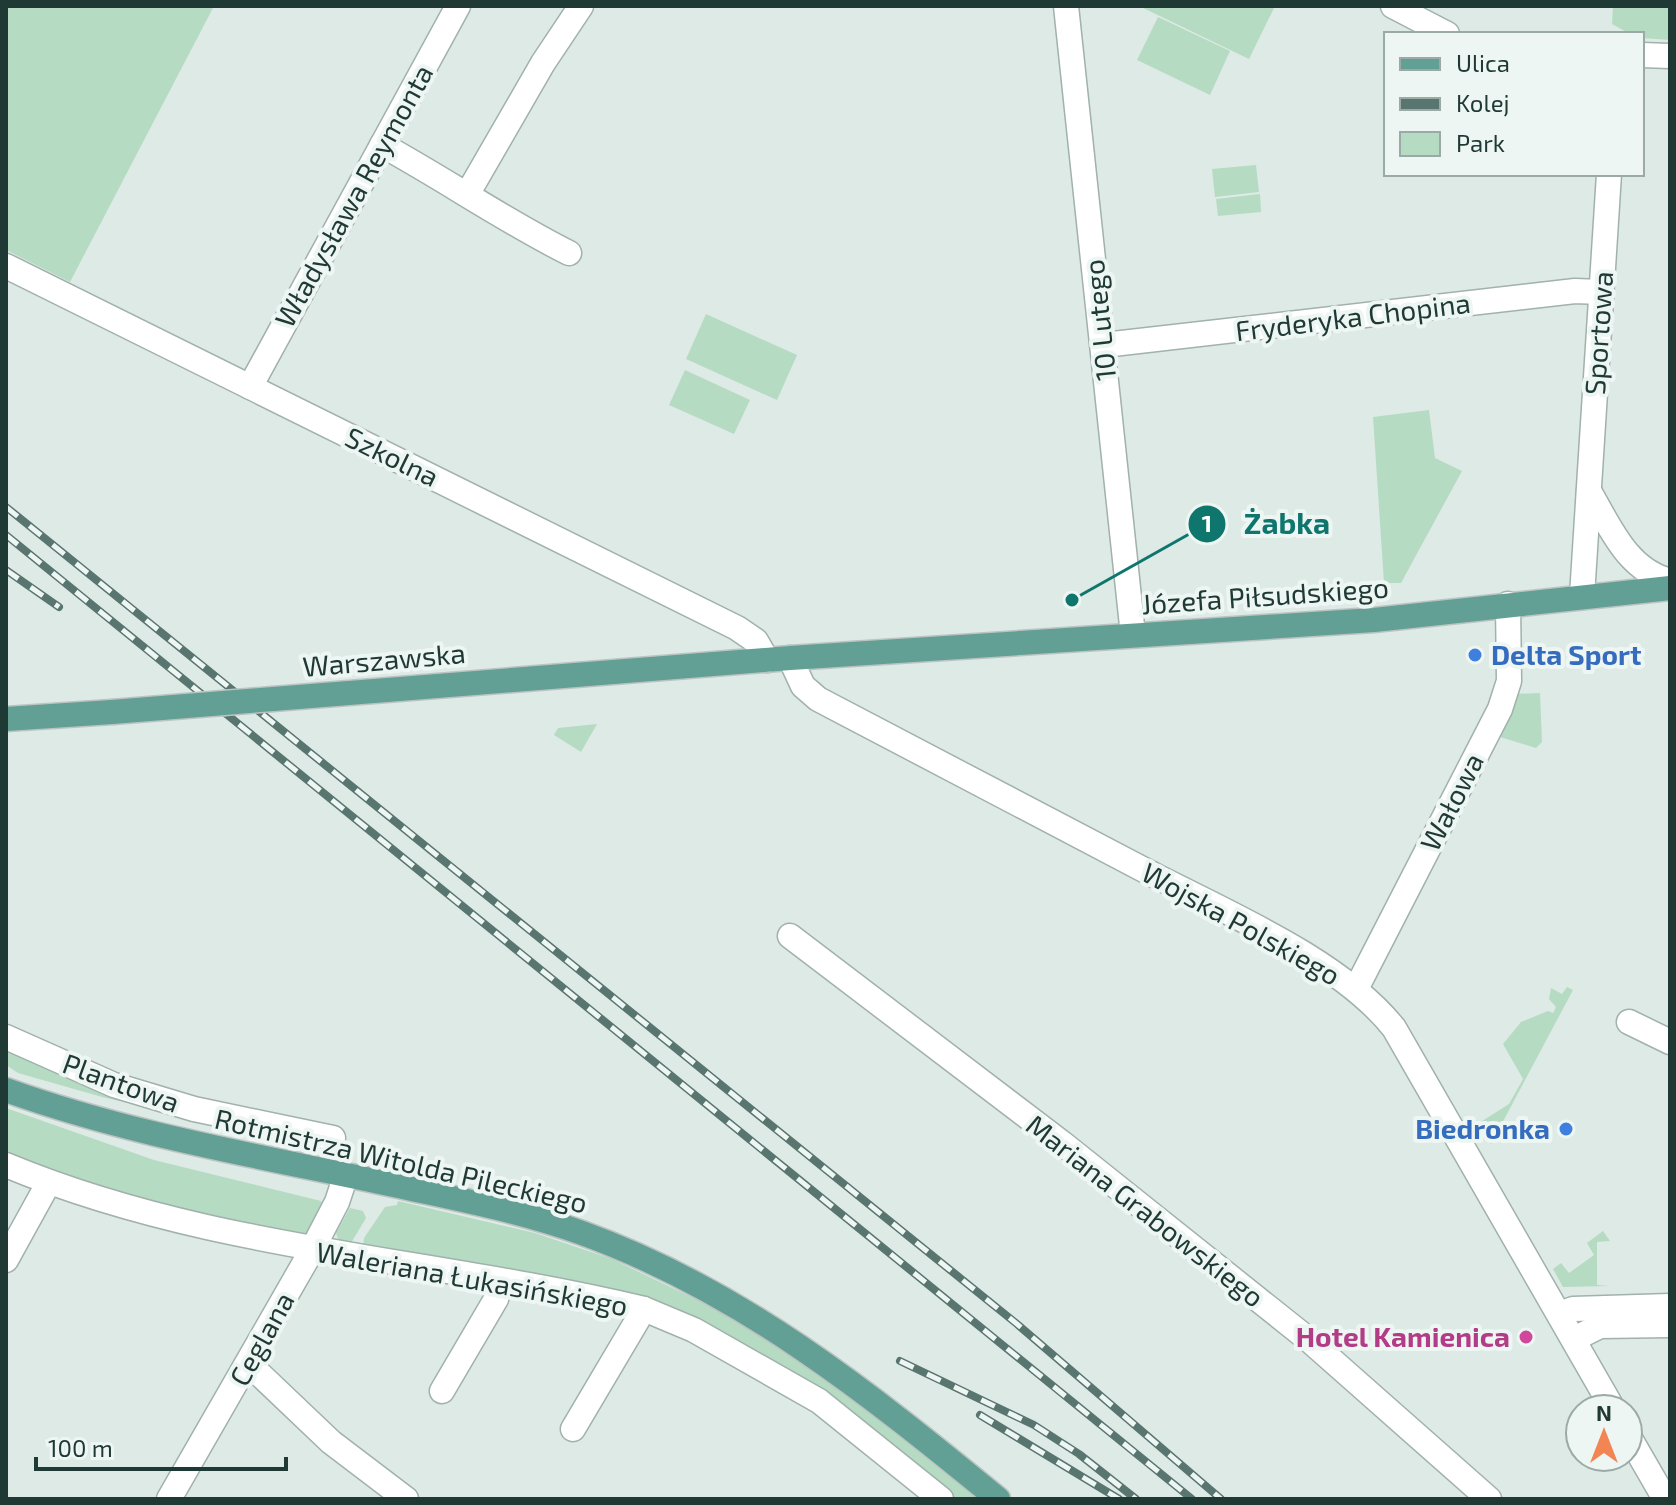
<svg xmlns="http://www.w3.org/2000/svg" width="1676" height="1505" font-family="'Exo 2',sans-serif">
<rect width="100%" height="100%" fill="#deeae5"/>
<!-- green -->
<g fill="#b6dbc3">
<path d="M6 6H214L70 282 6 250Z"/>
<path d="M1139 6H1275L1249 59Z"/>
<path d="M1613 6H1670V40L1642 38V34H1630L1612 24Z"/>
<path d="M1158 17 1230 51 1210 95 1137 60Z"/>
<path d="M1256 165 1259 192 1215 197 1212 169Z"/>
<path d="M1260 194 1261 212 1218 216 1216 199Z"/>
<path d="M706 314 797 355 777 400 686 359Z"/>
<path d="M685 370 750 400 734 434 669 405Z"/>
<path d="M1429 410 1435 458 1462 471 1401 583H1384L1373 417Z"/>
<path d="M1540 693 1542 742 1536 748 1500 737 1515 694Z"/>
<path d="M597 724 581 752 554 735 558 728Z"/>
<path d="M1567 987 1573 990 1491 1144 1479 1123 1509 1104 1523 1079 1503 1044 1521 1022 1548 1011 1553 1013 1556 1007 1549 999 1551 988 1562 994Z"/>
<path d="M6 1043 324 1147 102 1097 18 1073 6 1065Z"/>
<path d="M6 1108 154 1160 321 1201 323 1207 305 1238 180 1214 6 1155Z"/>
<path d="M398 1201 535 1233 612 1259 739 1320 805 1361 981 1499H952L677 1315 363 1247 364 1238 385 1207 397 1205Z"/>
<path d="M350 1208 363 1211 366 1218 348 1248 340 1244 336 1233Z"/>
<path d="M1603 1231 1610 1241 1597 1242V1285L1609 1286 1563 1287 1553 1269 1561 1263 1569 1273 1594 1255 1587 1243Z"/>
</g>
<g fill="none" stroke-linecap="round" stroke-linejoin="round">
<defs>
<g id="minor">
<path d="M1066 6 1133 635"/>
<path d="M1393 6 1447 34"/>
<path d="M1642 55 1670 56"/>
<path d="M382 145C446 180 505 221 569 253"/>
<path d="M468 193 543 63 581 6"/>
<path d="M6 266 737 628 756 641 767 660"/>
<path d="M1104 345 1575 291 1601 292"/>
<path d="M250 387 458 6"/>
<path d="M1589 491C1610 527 1627 570 1670 581"/>
<path d="M1582 596 1609 174"/>
<path d="M790 658 803 686 818 699C928 757 1038 815 1148 872 1225 912 1340 960 1394 1028L1613 1409"/>
<path d="M790 936 1062 1143 1309 1340 1489 1499"/>
<path d="M1356 989 1500 709 1509 681 1508 604"/>
<path d="M1629 1022 1670 1042"/>
<path d="M6 1037 114 1085 194 1109 333 1138"/>
<path d="M6 1165C210 1250 431 1258 644 1309L694 1330 819 1401 941 1499"/>
<path d="M6 1260 49 1182"/>
<path d="M1560 1314 1573 1309 1670 1306"/>
<path d="M1574 1339 1600 1326 1670 1325"/>
<path d="M249 1364 331 1442 406 1499"/>
<path d="M442 1391 496 1299 501 1282"/>
<path d="M573 1429 644 1309"/>
<path d="M1628 1435 1665 1499"/>
<path d="M169 1499 312 1250 337 1202 346 1175"/>
</g>
<g id="major">
<path d="M273 699 790 658 1374 620 1670 588"/>
<path d="M6 719 112 712"/>
<path d="M6 1090C131 1135 264 1157 394 1185 457 1199 521 1211 582 1233 740 1290 870 1394 998 1499"/>
</g>
</defs>
<!-- minor casing -->
<use href="#minor" stroke="#a1b1ac" stroke-width="27"/>
<!-- major casing -->
<use href="#major" stroke="#bcc4c2" stroke-width="27"/>
<!-- minor -->
<use href="#minor" stroke="#fff" stroke-width="24"/>
<!-- major -->
<use href="#major" stroke="#629f94" stroke-width="24"/>
<defs>
<g id="rail">
<path d="M6 507 1017 1324 1221 1499"/>
<path d="M6 535 1192 1499"/>
<path d="M6 570 59 607"/>
<path d="M900 1361 1034 1425 1079 1454 1136 1499"/>
<path d="M980 1415 1119 1499"/>
</g>
</defs>
<!-- rail casing -->
<use href="#rail" stroke="#59756f" stroke-width="8"/>
<!-- rail -->
<use href="#rail" stroke="#eef6f3" stroke-width="5" stroke-dasharray="15" stroke-linecap="butt"/>
<defs>
<path id="major-bridge" d="M112 712 273 699"/>
</defs>
<!-- major-bridge casing -->
<use href="#major-bridge" stroke="#bcc4c2" stroke-width="27" stroke-linecap="butt"/>
<!-- major-bridge -->
<use href="#major-bridge" stroke="#629f94" stroke-width="24"/>
</g>
<!-- markers -->
<g fill="#3f7fe0" stroke="#eef6f3" stroke-width="3">
<circle cx="1475" cy="655" r="8"/>
<circle cx="1566" cy="1129" r="8"/>
</g>
<circle fill="#d1479c" stroke="#eef6f3" stroke-width="3" cx="1526" cy="1337" r="8"/>
<g text-anchor="middle" stroke-width="8" stroke-linejoin="round" paint-order="stroke">
<!-- street labels -->
<g font-size="28" fill="#1f3934" stroke="#eef6f3">
<text transform="translate(354 196) rotate(-61)" y="10">Władysława Reymonta</text>
<text transform="translate(1353 317) rotate(-7)" y="10">Fryderyka Chopina</text>
<text transform="translate(1100 320) rotate(-96)" y="10">10 Lutego</text>
<text transform="translate(1599 333) rotate(-86)" y="10">Sportowa</text>
<text transform="translate(392 457) rotate(26)" y="10">Szkolna</text>
<text transform="translate(1265 596) rotate(-4)" y="10">Józefa Piłsudskiego</text>
<text transform="translate(384 660) rotate(-5)" y="10">Warszawska</text>
<text transform="translate(1452 802) rotate(-63)" y="10">Wałowa</text>
<text transform="translate(1241 924) rotate(29)" y="10">Wojska Polskiego</text>
<text transform="translate(121 1083) rotate(20)" y="10">Plantowa</text>
<text transform="translate(401 1161) rotate(13)" y="10">Rotmistrza Witolda Pileckiego</text>
<text transform="translate(1145 1211) rotate(38)" y="10">Mariana Grabowskiego</text>
<text transform="translate(472 1279) rotate(10)" y="10">Waleriana Łukasińskiego</text>
<text transform="translate(262 1339) rotate(-61)" y="10">Ceglana</text>
</g>
<!-- shop labels -->
<g font-size="28" font-weight="bold" fill="#366cbe" stroke="#eef6f3" text-anchor="start">
<text x="1491" y="665">Delta Sport</text>
<text x="1550" y="1139" text-anchor="end">Biedronka</text>
</g>
<!-- hotel labels -->
<g font-size="28" font-weight="bold" fill="#b23c85" stroke="#eef6f3" text-anchor="end">
<text x="1510" y="1347">Hotel Kamienica</text>
</g>
</g>
<!-- callouts -->
<path fill="none" stroke="#0f766e" stroke-width="3" d="M1072 600L1207 524"/>
<g fill="#0f766e" stroke="#eef6f3" stroke-width="3">
<circle cx="1072" cy="600" r="8"/>
<circle cx="1207" cy="524" r="20"/>
</g>
<g font-size="24" text-anchor="middle" font-weight="bold" fill="#fff">
<text x="1207" y="532">1</text>
</g>
<g font-size="30" text-anchor="middle" font-weight="bold" fill="#0f766e" stroke="#eef6f3" stroke-width="8" stroke-linejoin="round" paint-order="stroke">
<text x="1287" y="534">Żabka</text>
</g>
<!-- border -->
<rect width="1676" height="1505" fill="none" stroke="#1f3934" stroke-width="16"/>
<!-- legend -->
<rect x="1384" y="32" width="260" height="144" fill="#eef6f3" stroke="#9baaa7" stroke-width="2"/>
<rect x="1400" y="58" width="40" height="12" fill="#629f94" stroke="#9baaa7" stroke-width="2"/>
<text x="1456" y="72" font-size="24" fill="#1f3934">Ulica</text>
<rect x="1400" y="98" width="40" height="12" fill="#59756f" stroke="#9baaa7" stroke-width="2"/>
<text x="1456" y="112" font-size="24" fill="#1f3934">Kolej</text>
<rect x="1400" y="132" width="40" height="24" fill="#b6dbc3" stroke="#9baaa7" stroke-width="2"/>
<text x="1456" y="152" font-size="24" fill="#1f3934">Park</text>
<!-- north arrow -->
<g transform="translate(1604 1433)"><circle r="38" fill="#eef6f3" stroke="#9baaa7" stroke-width="2"/>
<path d="M0-6L14 30L0 20L-14 30Z" fill="#f28553"/>
<text y="-12" font-size="22" font-weight="bold" text-anchor="middle" fill="#1f3934">N</text>
</g>
<!-- scale -->
<path d="M36 1457v12h250v-12" fill="none" stroke="#1f3934" stroke-width="4"/>
<text x="48" y="1457" font-size="24" fill="#1f3934" stroke="#eef6f3" stroke-width="6" paint-order="stroke">100 m</text>
</svg>
